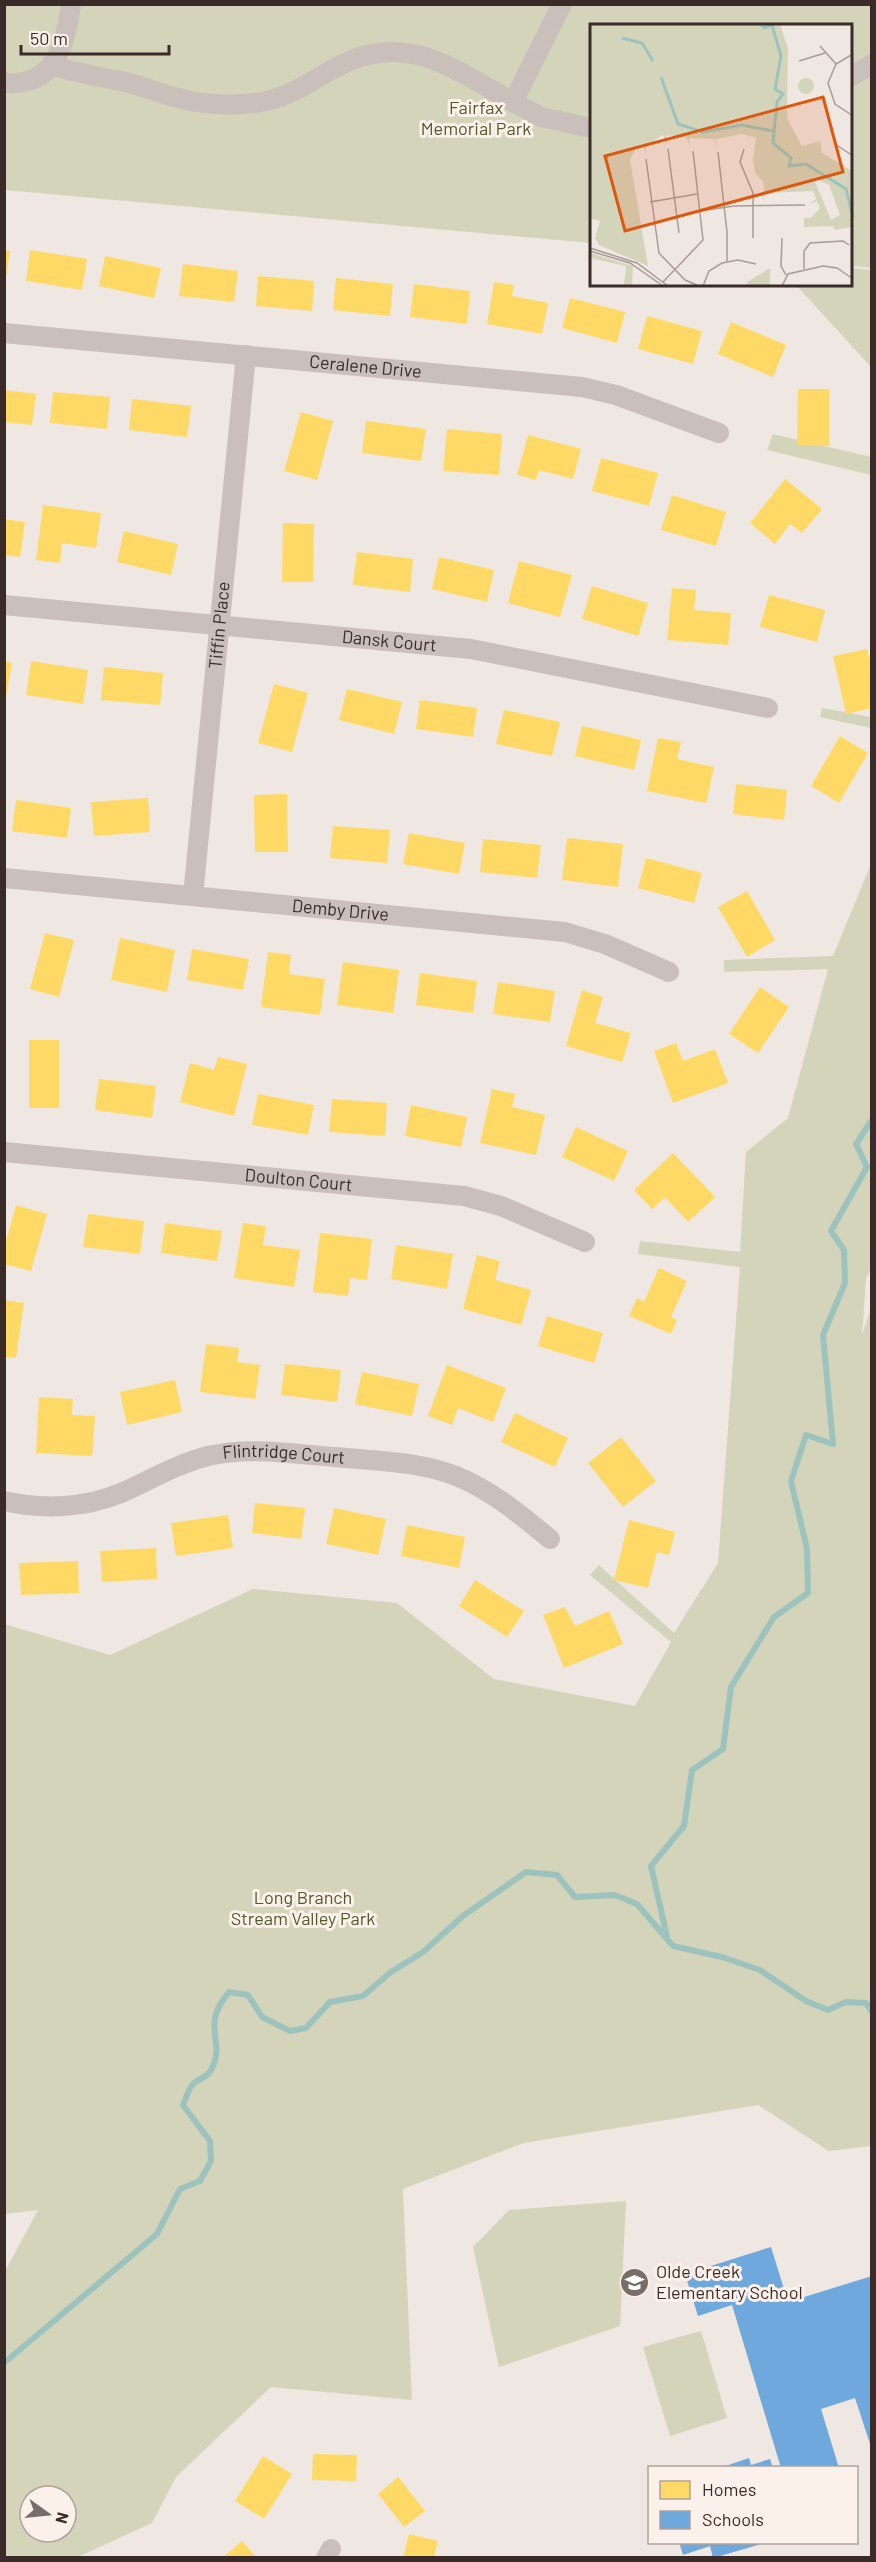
<svg xmlns="http://www.w3.org/2000/svg" width="876" height="2562" font-family="Barlow,sans-serif">
<rect width="100%" height="100%" fill="#efe7e2"/>
<!-- green -->
<g fill="#d4d4bb" fill-rule="evenodd">
<path d="M4 5H871V268L851 266 850 26H591V243L5 190Z"/>
<path d="M851 268 871 270V367L796 285H850Z"/>
<path d="M773 434 871 457V475L767 450Z"/>
<path d="M822 708 871 717V728L820 717Z"/>
<path d="M871 864 872 1267 866 1279 862 1335 871 1308V2146L829 2151 758 2105 524 2143 403 2189 412 2400 271 2387 176 2477 152 2523 78 2557H5V2271L38 2210 5 2214 4 1624 110 1655 253 1589 397 1603 494 1679 635 1706 671 1642 590 1575 599 1565 674 1633 718 1563 740 1267 638 1254 640 1241 740 1252 746 1152 788 1118 828 969 724 972V960L833 956ZM30 2496H66V2532H30Z"/>
<path d="M626 2201 620 2326 499 2367 473 2247 509 2210Z"/>
<path d="M701 2331 727 2418 670 2436 643 2347Z"/>
</g>
<!-- homes -->
<g fill="#ffd966">
<path d="M4 250 10 251 6 277H4Z"/>
<path d="M30 250 87 259 82 290 26 281Z"/>
<path d="M105 256 161 268 154 298 99 286Z"/>
<path d="M183 264 238 271 234 302 179 296Z"/>
<path d="M258 276 314 281 312 311 256 306Z"/>
<path d="M336 278 393 284 390 316 333 310Z"/>
<path d="M494 282 514 285 512 296 548 303 542 334 487 324Z"/>
<path d="M414 284 470 291 467 324 410 317Z"/>
<path d="M570 298 625 312 617 343 562 328Z"/>
<path d="M647 316 702 331 693 364 638 349Z"/>
<path d="M731 322 786 345 773 377 718 354Z"/>
<path d="M798 389H829V446L797 445Z"/>
<path d="M4 390 36 394 32 425 4 422Z"/>
<path d="M53 392 110 397 107 429 50 423Z"/>
<path d="M132 399 191 406 187 437 129 430Z"/>
<path d="M301 412 333 421 317 480 284 471Z"/>
<path d="M366 421 426 429 421 461 362 453Z"/>
<path d="M447 429 502 434 499 475 443 471Z"/>
<path d="M528 435 581 449 573 479 539 470 536 480 517 475Z"/>
<path d="M601 458 658 473 649 506 592 491Z"/>
<path d="M785 479 822 509 802 533 790 524 775 544 750 523Z"/>
<path d="M672 495 726 512 716 546 661 530Z"/>
<path d="M43 505 101 513 96 548 62 543 60 563 36 560Z"/>
<path d="M4 519 25 522 20 557 4 555Z"/>
<path d="M283 523 314 524 313 582H282Z"/>
<path d="M124 531 178 544 171 575 117 562Z"/>
<path d="M357 552 413 559 410 592 353 585Z"/>
<path d="M439 557 494 570 487 602 432 589Z"/>
<path d="M519 561 572 575 560 617 508 603Z"/>
<path d="M592 586 648 603 638 636 582 619Z"/>
<path d="M672 588 696 590 694 610 731 613 728 645 667 640Z"/>
<path d="M769 595 825 610 817 642 760 627Z"/>
<path d="M867 649 872 670V708L846 714 833 656Z"/>
<path d="M4 661 12 663 6 697H4Z"/>
<path d="M31 661 88 670 83 704 26 695Z"/>
<path d="M104 667 163 673 160 705 101 700Z"/>
<path d="M274 684 308 693 292 752 258 743Z"/>
<path d="M347 689 402 702 394 734 339 720Z"/>
<path d="M420 700 477 708 473 737 416 729Z"/>
<path d="M504 710 560 722 552 756 496 744Z"/>
<path d="M582 726 641 740 634 770 575 756Z"/>
<path d="M840 736 868 753 839 803 811 786Z"/>
<path d="M658 738 681 742 677 759 714 767 706 803 647 791Z"/>
<path d="M736 784 787 790 784 820 733 814Z"/>
<path d="M287 794 288 852H255L254 795Z"/>
<path d="M148 798 150 832 94 836 91 802Z"/>
<path d="M16 800 71 808 67 838 12 831Z"/>
<path d="M333 826 390 830 387 863 330 858Z"/>
<path d="M409 833 465 843 459 874 403 864Z"/>
<path d="M567 838 623 844 618 887 562 880Z"/>
<path d="M483 839 541 845 537 878 480 872Z"/>
<path d="M646 858 702 873 694 903 638 888Z"/>
<path d="M747 891 775 940 747 957 718 907Z"/>
<path d="M45 933 74 940 59 997 30 989Z"/>
<path d="M120 938 175 950 167 992 111 980Z"/>
<path d="M192 949 249 959 243 990 187 980Z"/>
<path d="M268 952 291 955 289 974 325 979 320 1015 261 1007Z"/>
<path d="M343 962 399 970 393 1013 337 1005Z"/>
<path d="M420 973 477 981 473 1013 416 1005Z"/>
<path d="M498 982 555 991 550 1022 493 1014Z"/>
<path d="M760 987 789 1007 758 1053 729 1034Z"/>
<path d="M582 990 603 997 595 1023 631 1033 622 1062 566 1046Z"/>
<rect x="29" y="1040" width="30" height="68"/>
<path d="M676 1043 683 1061 715 1049 728 1083 673 1103 654 1051Z"/>
<path d="M218 1057 247 1064 234 1116 180 1102 190 1063 214 1070Z"/>
<path d="M99 1079 156 1086 152 1118 95 1110Z"/>
<path d="M492 1089 515 1094 512 1107 545 1115 536 1155 480 1143Z"/>
<path d="M258 1094 314 1105 308 1135 252 1125Z"/>
<path d="M332 1099 387 1103 385 1136 329 1132Z"/>
<path d="M411 1105 467 1117 461 1147 405 1136Z"/>
<path d="M576 1127 628 1151 614 1181 562 1157Z"/>
<path d="M673 1153 715 1197 688 1222 665 1197 652 1209 634 1190Z"/>
<path d="M16 1205 47 1214 31 1271 4 1264V1248Z"/>
<path d="M88 1214 144 1221 140 1254 83 1247Z"/>
<path d="M165 1223 222 1231 217 1261 161 1253Z"/>
<path d="M243 1223 266 1226 263 1245 300 1250 294 1287 234 1278Z"/>
<path d="M320 1233 372 1239 367 1280 350 1278 348 1296 313 1292Z"/>
<path d="M396 1245 453 1254 447 1289 391 1279Z"/>
<path d="M477 1255 500 1261 495 1280 531 1290 521 1325 463 1309Z"/>
<path d="M659 1268 687 1281 671 1317 677 1320 671 1334 629 1316 637 1298 644 1302Z"/>
<path d="M4 1300 24 1303 16 1358 4 1357Z"/>
<path d="M547 1316 603 1333 594 1363 538 1346Z"/>
<path d="M206 1344 239 1348 237 1362 260 1365 255 1399 200 1392Z"/>
<path d="M285 1364 341 1370 337 1402 281 1395Z"/>
<path d="M447 1365 506 1388 493 1422 458 1408 452 1425 428 1416Z"/>
<path d="M362 1372 419 1384 412 1416 355 1404Z"/>
<path d="M175 1380 182 1412 127 1425 120 1392Z"/>
<path d="M39 1397 73 1399 72 1415 95 1416 92 1456 36 1453Z"/>
<path d="M515 1413 568 1438 555 1467 501 1442Z"/>
<path d="M621 1437 656 1481 623 1507 588 1463Z"/>
<path d="M255 1503 305 1508 301 1539 252 1533Z"/>
<path d="M334 1508 386 1519 378 1555 326 1544Z"/>
<path d="M228 1515 233 1548 176 1556 171 1523Z"/>
<path d="M629 1520 675 1532 669 1555 657 1552 648 1588 614 1580Z"/>
<path d="M407 1525 465 1537 459 1568 401 1556Z"/>
<path d="M156 1548 157 1579 102 1582 100 1551Z"/>
<path d="M78 1561 79 1593 21 1595 19 1563Z"/>
<path d="M475 1580 524 1611 507 1637 459 1606Z"/>
<path d="M565 1607 575 1626 609 1611 623 1644 564 1668 543 1615Z"/>
<path d="M313 2454 357 2455 356 2481 312 2480Z"/>
<path d="M263 2456 292 2474 264 2519 235 2501Z"/>
<path d="M398 2477 425 2511 404 2527 378 2494Z"/>
<path d="M409 2534 438 2541 434 2558H403Z"/>
<path d="M242 2541 257 2558H222Z"/>
</g>
<!-- schools -->
<g fill="#6fa8dc">
<path d="M771 2247 788 2302 872 2276V2450L855 2398 821 2409 839 2468H781L732 2305 698 2316 685 2274Z"/>
<path d="M749 2458 751 2465 770 2459 773 2468H720Z"/>
<path d="M679 2542H765V2543L713 2558 710 2546 683 2555Z"/>
</g>
<g fill="none" stroke-linecap="round" stroke-linejoin="round">
<!-- stream -->
<g stroke="#9cc3bd" stroke-width="6">
<path d="M667 1937 651 1866 684 1826 692 1770 723 1749 731 1687 774 1617 808 1593 807 1549 791 1481 806 1435 833 1444 823 1335 845 1283 844 1250 831 1231 867 1167 856 1144 872 1120"/>
<path d="M4 2363 157 2234 180 2189 200 2181 211 2161 210 2141 183 2105C186 2099 188 2089 193 2084 198 2079 208 2077 211 2070 227 2041 199 2027 229 1992L248 1995 262 2017 290 2031 306 2028 330 2002 363 1996 391 1972 423 1952 463 1916 526 1872 557 1875 575 1897 615 1895 637 1904 673 1946 722 1957 760 1970 806 2001 828 2010 846 2002 866 2003 872 2012"/>
</g>
<!-- minor -->
<g stroke="#c9bfbb" stroke-width="20">
<path d="M51 65C76 73 100 77 126 82 149 88 172 98 196 102 214 105 236 105 255 103 284 100 309 83 333 69 403 29 451 67 513 102L562 4"/>
<path d="M850 77 872 64"/>
<path d="M4 82C11 85 16 83 23 82 59 76 67 35 71 4"/>
<path d="M513 102 541 117 591 128"/>
<path id="s1" d="M4 333 582 387 616 395 719 433"/>
<path id="s2" d="M4 605 471 649 768 708"/>
<path id="s3" d="M4 878 565 932 605 944 669 972"/>
<path id="s4" d="M193 896 246 355"/>
<path id="s5" d="M4 1152 464 1196 501 1206 585 1242"/>
<path id="s6" d="M4 1501C42 1510 85 1508 121 1493 150 1480 177 1464 208 1456 249 1446 293 1454 335 1457 375 1461 418 1461 456 1476 491 1490 521 1515 550 1539"/>
<path d="M326 2558 331 2549"/>
</g>
</g>
<!-- icons -->
<defs>
<symbol id="school-disc" viewBox="-11 -11 22 22"><circle r="9.5" fill="#796d69" stroke="#fbf1ea"/><path d="M0-5L7-2L0 1L-7-2ZM-4 1L0 2.5L4 1V4Q0 6-4 4Z" fill="#fff"/></symbol>
</defs>
<g fill-rule="evenodd">
<use href="#school-disc" x="618" y="2266" width="33" height="33"/>
</g>
<g text-anchor="middle" stroke-width="6" stroke-linejoin="round" paint-order="stroke">
<!-- park labels -->
<g font-size="18" fill="#505a2a" stroke="#fbf1ea">
<text x="476" y="114">Fairfax<tspan x="476" dy="21">Memorial Park</tspan></text>
<text x="303" y="1904">Long Branch<tspan x="303" dy="21">Stream Valley Park</tspan></text>
</g>
<!-- street labels -->
<g font-size="18" fill="#3a2b28" stroke="#fbf1ea">
<text dy="6" stroke="none"><textPath href="#s1" startOffset="363">Ceralene Drive</textPath></text>
<text dy="6" stroke="none"><textPath href="#s4" startOffset="272">Tiffin Place</textPath></text>
<text dy="6" stroke="none"><textPath href="#s2" startOffset="387">Dansk Court</textPath></text>
<text dy="6" stroke="none"><textPath href="#s3" startOffset="338">Demby Drive</textPath></text>
<text dy="6" stroke="none"><textPath href="#s5" startOffset="296">Doulton Court</textPath></text>
<text dy="6" stroke="none"><textPath href="#s6" startOffset="290">Flintridge Court</textPath></text>
</g>
<!-- poi labels -->
<g font-size="18" fill="#3a2b28" stroke="#fbf1ea" text-anchor="start">
<text x="656" y="2278">Olde Creek<tspan x="656" dy="21">Elementary School</tspan></text>
</g>
</g>
<!-- overview -->
<g transform="translate(590 24)">
<rect width="262" height="262" fill="#efe7e2"/>
<path d="M190 0 198 25 197 94 212 122 230 117 232 129 262 147V203L245 206 243 202 214 203V194H221L230 184 227 177 219 180 226 175 223 167 175 169 173 179 174 159 165 149 163 136 166 114 160 112 156 120 159 112 152 110 126 115V124L125 115 99 114 100 123 97 114 77 111V120L73 111 56 122V131L54 122H48L40 135 58 242 9 221 5 214 10 197 0 194V1ZM223 153 239 161 250 191 241 196ZM208 62a8 8 0 1 1 16 0a8 8 0 1 1-16 0ZM0 229 43 242 42 262H34L36 242 0 234ZM180 244V262H157V258Z" fill="#d4d4bb" fill-rule="evenodd"/>
<path fill="none" stroke="#9cc3bd" stroke-width="3" d="M171 0 174 4 182 1 191 32 185 65 193 70 187 78 183 119 201 134 199 142 216 140 256 165 263 193M32 14 52 19 63 37M71 53 88 100 113 108 152 101 183 107"/>
<path fill="none" stroke="#a79c98" stroke-width="1.5" d="M230 22 246 40M263 30 246 40 238 59 245 80 263 92M209 37 235 29M245 120 263 132M78 125 89 209M154 125 150 138 163 169V214M128 128 137 208V237M56 135 69 229 95 256 109 262M60 178 107 170M110 187 144 182 215 181M192 214 191 242 196 251M0 224 47 239 78 262M0 227 40 239 73 262M214 245V227L220 219 253 217 259 221M73 258 113 216 103 127M113 262 119 247 132 239 148 236 166 240M192 262 198 250 233 242 247 244 263 255"/>
<path fill="#df570d" fill-opacity="0.15" stroke="#df570d" stroke-width="3" d="M233 73 253 148 35 207 15 132Z"/>
<rect width="262" height="262" fill="none" stroke="#3a2b28" stroke-width="3"/>
</g>
<!-- border -->
<rect width="876" height="2562" fill="none" stroke="#3a2b28" stroke-width="12"/>
<!-- legend -->
<rect x="648" y="2466" width="210" height="78" fill="#fbf1ea" stroke="#aea29c" stroke-width="1.5"/>
<rect x="660" y="2481" width="30" height="18" fill="#ffd966" stroke="#aea29c" stroke-width="1.5"/>
<text x="702" y="2496" font-size="18" fill="#3a2b28">Homes</text>
<rect x="660" y="2511" width="30" height="18" fill="#6fa8dc" stroke="#aea29c" stroke-width="1.5"/>
<text x="702" y="2526" font-size="18" fill="#3a2b28">Schools</text>
<!-- north arrow -->
<g transform="translate(48 2514) rotate(105)"><circle r="28" fill="#fbf1ea" stroke="#aea29c" stroke-width="1.5"/>
<path d="M0-4.5L10 22L0 15L-10 22Z" fill="#796d69"/>
<text y="-9" font-size="16" font-weight="bold" text-anchor="middle" fill="#3a2b28">N</text>
</g>
<!-- scale -->
<path d="M21 45v9h148v-9" fill="none" stroke="#3a2b28" stroke-width="3"/>
<text x="30" y="45" font-size="18" fill="#3a2b28" stroke="#fbf1ea" stroke-width="4.5" paint-order="stroke">50 m</text>
</svg>
